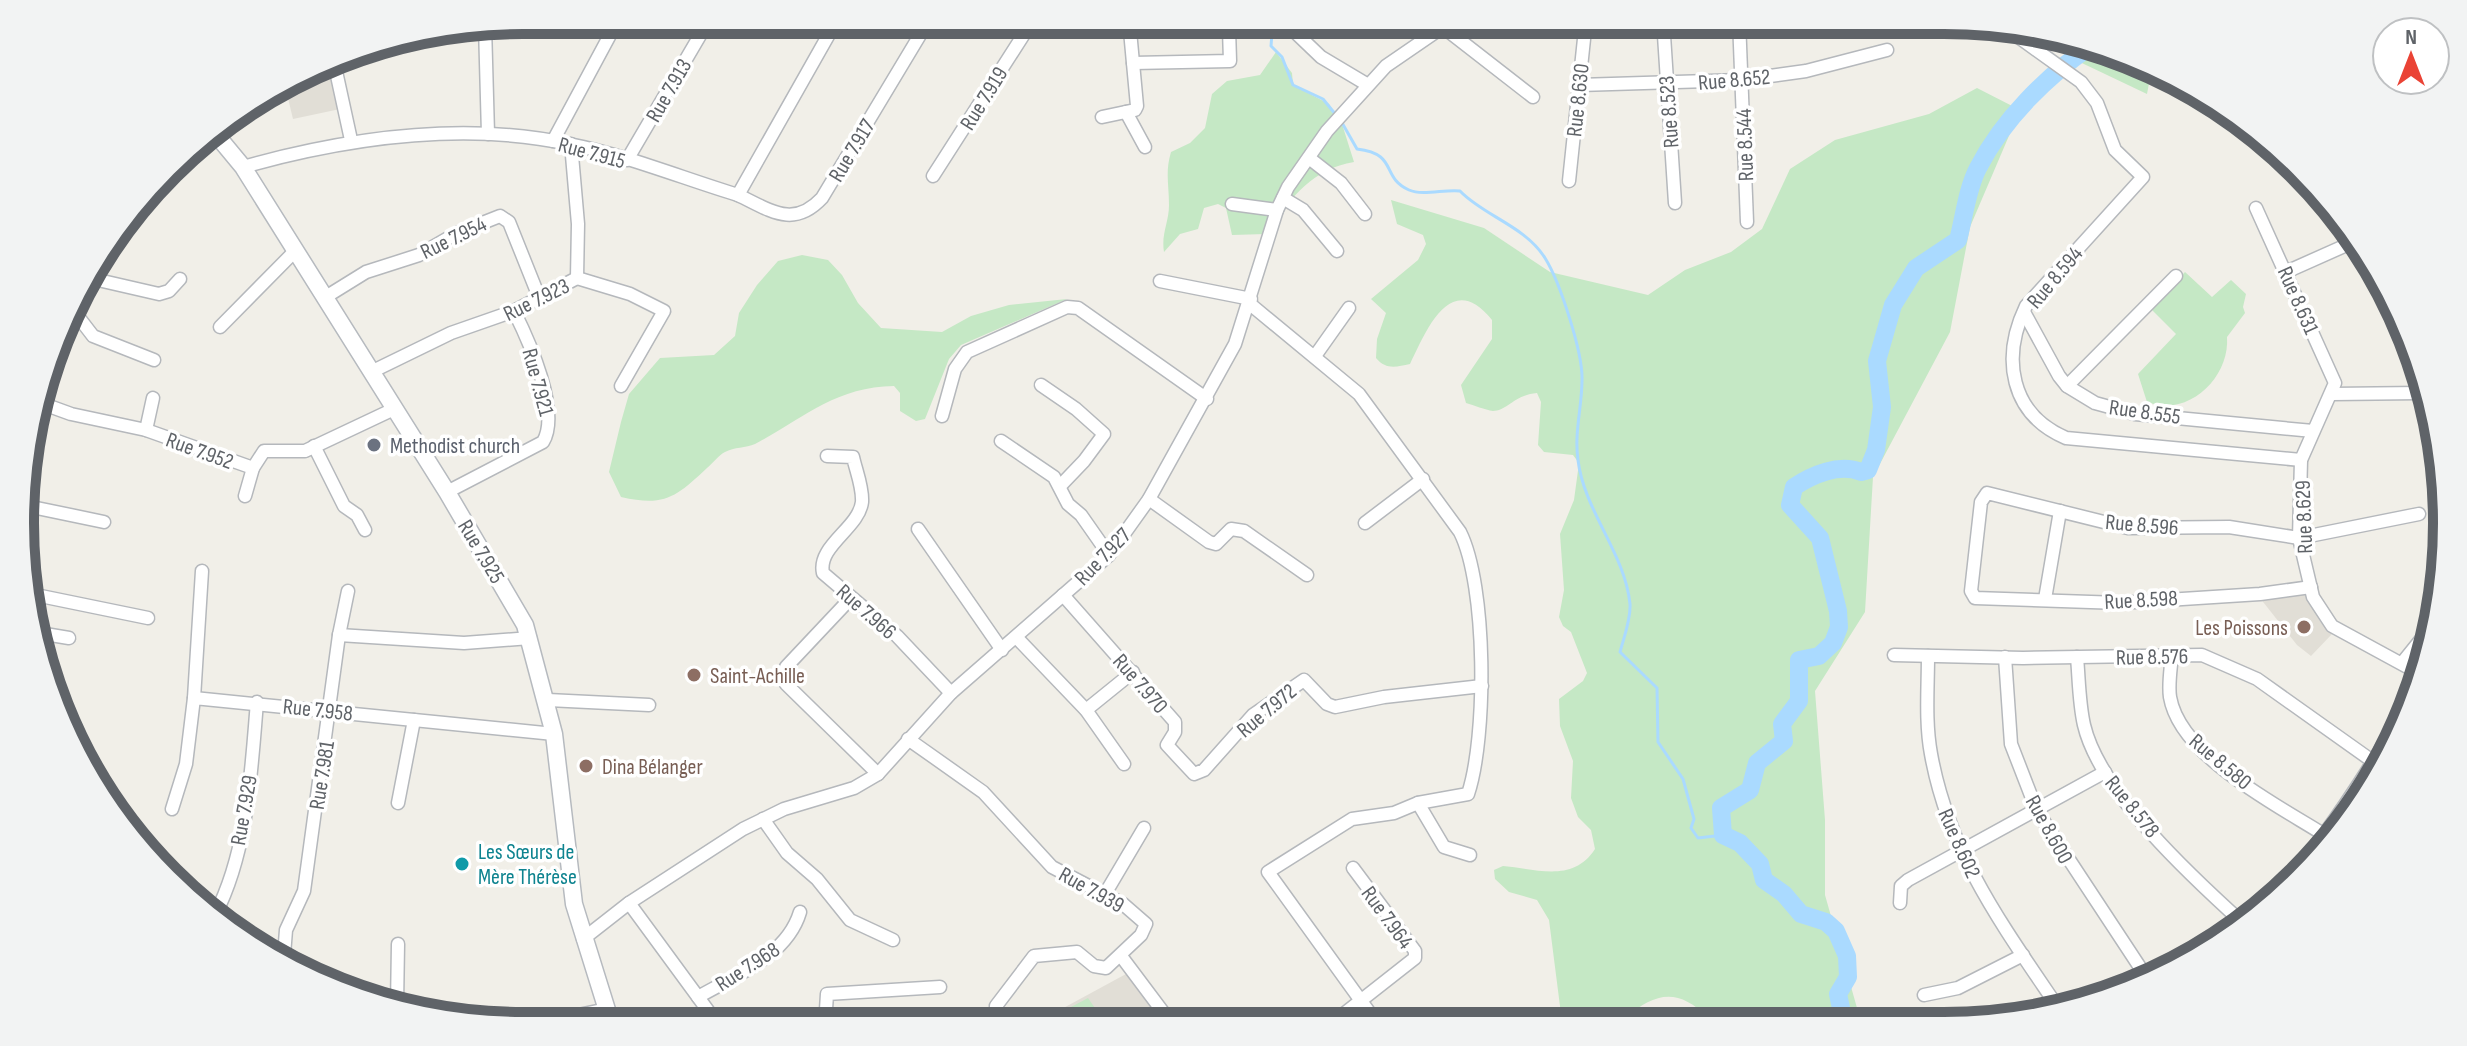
<svg xmlns="http://www.w3.org/2000/svg" width="2467" height="1046" font-family="'Sofia Sans Condensed',sans-serif">
<rect width="100%" height="100%" fill="#f1efe8"/>
<!-- education -->
<g fill="#e1ded6">
<path d="M331 64 340 109 293 119 286 90Z"/>
<path d="M2306 593 2320 621 2332 634 2311 656 2297 645 2260 598Z"/>
<path d="M1126 974 1163 1024H1034Z"/>
</g>
<!-- green -->
<g fill="#c5e8c5">
<path d="M2043 36 2106 47 2151 73 2147 94 2065 55Z"/>
<path d="M1276 52 1292 73 1293 85 1329 104 1342 124 1354 162C1311 169 1289 200 1266 234L1232 235 1226 208 1218 204 1204 208 1198 229 1180 234 1164 252C1161 234 1169 222 1169 205 1169 185 1165 172 1171 152L1190 143 1205 128 1212 94 1227 81 1260 75Z"/>
<path d="M1977 88 2020 110 1970 227 1950 332 1873 477 1865 612 1815 691 1825 820V895L1861 1022 1713 1023C1679 985 1654 991 1620 1023H1566L1561 1014 1549 920 1537 900 1509 892 1495 879 1494 870 1503 866C1538 869 1573 883 1595 849L1591 830 1578 817 1571 798 1573 761 1560 726 1559 699 1583 681 1587 673 1571 632 1563 626 1559 617 1564 590 1560 534 1574 500 1579 463 1573 455 1544 452 1538 445 1541 402 1537 393C1514 395 1507 411 1493 411 1485 410 1474 405 1466 403L1461 385 1492 339V320C1451 269 1427 329 1410 364 1396 367 1386 370 1376 358L1377 339 1386 313 1371 299 1418 260 1426 244 1423 235 1397 224 1391 200 1484 228 1550 272 1648 295 1685 270 1731 252 1762 229 1790 169 1835 140 1929 114Z"/>
<path d="M802 255 828 260 842 275 858 303 881 328 942 332 971 316 1009 305 1067 299 961 345 949 359 925 419 916 421 900 411V393L894 386C835 387 804 418 755 444 746 448 734 447 725 452 719 455 713 463 707 468 676 497 665 507 621 497L609 472 621 422 629 394 660 358 714 355 735 336 739 313 757 285 778 261Z"/>
<path d="M2185 272 2212 297 2231 280 2246 294 2243 307 2245 313 2227 337C2230 377 2189 418 2147 402L2138 374 2176 334 2150 308Z"/>
<path d="M1088 998 1106 1024H1039Z"/>
</g>
<g fill="none" stroke-linecap="round" stroke-linejoin="round">
<!-- stream -->
<g stroke="#aadaff" stroke-width="3">
<path d="M1273 20 1271 46 1282 57 1293 85 1323 99 1336 115"/>
<path d="M1341 121 1357 149C1399 154 1380 177 1409 190 1423 196 1445 189 1460 191 1484 216 1525 226 1545 258 1560 282 1583 353 1582 380 1582 407 1574 433 1578 460 1584 511 1625 553 1630 604 1631 619 1624 637 1620 652L1657 688 1658 742 1683 779 1694 819 1691 828 1698 838 1723 835"/>
</g>
<!-- river -->
<path stroke="#aadaff" stroke-width="18" d="M1844 1022 1838 994 1848 977 1847 956 1836 931 1826 922 1801 914 1784 894 1764 880 1760 864 1740 843 1723 835 1721 808 1750 790 1757 763 1784 741 1782 724 1799 701V660L1819 656 1833 643 1839 627 1838 611 1820 538 1790 505 1794 487C1812 475 1839 463 1861 472L1868 470 1876 450 1882 407 1877 361 1893 305 1916 268 1958 240C1964 218 1967 189 1978 168 2003 119 2048 75 2092 45"/>
<defs>
<g id="street">
<path d="M1663 20 1675 203"/>
<path d="M1739 20 1747 222"/>
<path d="M485 26 488 134"/>
<path d="M1443 27 1533 97"/>
<path d="M2010 31 2081 82 2097 103 2115 150 2143 177 2026 306C2001 358 2010 414 2066 438L2301 460"/>
<path d="M1297 34 1321 57 1368 85"/>
<path d="M334 62 351 140"/>
<path d="M1133 63 1230 61 1229 29 1218 20"/>
<path d="M1579 85 1741 80 1806 71 1887 50"/>
<path d="M1126 112 1145 147"/>
<path d="M1102 117 1135 110 1137 106 1129 20"/>
<path d="M553 141 618 20"/>
<path d="M1309 158 1341 183 1365 214"/>
<path d="M627 160 709 20"/>
<path d="M243 167C347 138 462 121 569 144 626 155 682 178 738 195L837 20"/>
<path d="M933 176 1033 20"/>
<path d="M1569 181 1586 20"/>
<path d="M738 195C770 210 793 229 822 198L929 20"/>
<path d="M1283 198 1303 210 1337 251"/>
<path d="M1232 204 1277 210"/>
<path d="M2256 208 2335 383 2301 460 2299 538 2313 597 2332 626 2422 675"/>
<path d="M2286 272 2351 243"/>
<path d="M85 277 159 294 169 291 180 279"/>
<path d="M577 278 630 294 664 311 621 386"/>
<path d="M1160 281 1251 299"/>
<path d="M324 298 366 272 419 255 457 233 500 216 509 222 539 297"/>
<path d="M1250 304 1359 394 1460 532C1487 586 1487 737 1468 794L1418 803 1394 813 1352 819 1268 872 1377 1023"/>
<path d="M73 310 93 336 154 360"/>
<path d="M2024 312 2059 376 2067 386 2095 403 2135 414 2313 431"/>
<path d="M220 327 295 251"/>
<path d="M1315 356 1349 308"/>
<path d="M371 372 451 333 514 311 577 278 578 224 571 144"/>
<path d="M1041 385 1076 409 1104 434 1084 461 1061 485"/>
<path d="M2067 386 2176 276"/>
<path d="M2332 394 2420 393"/>
<path d="M38 402 71 414 146 430 253 468 264 451H305L394 409"/>
<path d="M942 416 955 369 967 352 1067 307 1078 308 1207 399"/>
<path d="M146 430 153 398"/>
<path d="M1001 441 1054 477 1068 504 1081 515 1109 555"/>
<path d="M314 446 344 506 357 515 365 530"/>
<path d="M827 456 853 457C856 471 863 487 862 502 859 528 817 546 823 573L897 636 951 693"/>
<path d="M447 492 543 442C561 412 529 341 514 311"/>
<path d="M245 496 253 468"/>
<path d="M1149 499 1209 542 1216 544 1231 529 1244 531 1307 575"/>
<path d="M27 506 104 522"/>
<path d="M1365 523 1423 479"/>
<path d="M918 529 1002 650"/>
<path d="M2311 587 2260 594 2120 603 1975 598 1971 591 1981 502 1987 493 2128 528 2229 527 2299 538 2419 514"/>
<path d="M26 593 148 618"/>
<path d="M1063 595 1175 722V732L1167 745 1194 774 1204 770 1253 715 1304 680 1327 704 1335 707 1384 697 1482 686"/>
<path d="M851 598 786 667V684L878 774"/>
<path d="M2045 599 2060 511"/>
<path d="M39 633 69 638"/>
<path d="M339 635 464 643 530 638"/>
<path d="M1017 638 1086 710 1124 764"/>
<path d="M2172 654C2171 668 2168 684 2170 697 2180 756 2277 805 2323 834"/>
<path d="M1894 655 2023 658 2202 655 2257 679 2378 765"/>
<path d="M1928 656C1928 688 1925 722 1931 754 1949 854 2003 926 2059 1009"/>
<path d="M2005 657 2011 744 2037 811 2149 981"/>
<path d="M2077 657C2079 680 2079 703 2084 725 2100 793 2193 878 2245 925"/>
<path d="M2402 663 2427 632"/>
<path d="M194 698 202 571"/>
<path d="M548 700 649 705"/>
<path d="M1086 710 1133 672"/>
<path d="M908 739 983 792 1052 867 1123 904 1146 924 1141 935 1106 968 1094 966 1077 952 1034 956 996 1006 997 1025"/>
<path d="M398 803 414 720"/>
<path d="M1418 803 1444 847 1470 855"/>
<path d="M172 809 186 764 194 698 554 734"/>
<path d="M763 819 787 853 817 879 850 920 893 940"/>
<path d="M1105 894 1144 828"/>
<path d="M629 903 698 997C736 975 787 956 800 912"/>
<path d="M1900 903 1901 886 1908 880 2105 772"/>
<path d="M215 915C248 851 251 772 257 702"/>
<path d="M583 939 629 903 743 829 784 809 854 788 878 774 951 693 1109 555 1149 499 1235 344 1277 210 1288 187 1327 131 1386 66 1453 20"/>
<path d="M2220 940C2308 879 2361 779 2417 691"/>
<path d="M284 955 286 930 304 891 339 635 348 591"/>
<path d="M1121 956 1172 1024"/>
<path d="M1924 995 1958 988 2023 955"/>
<path d="M698 997 717 1023 798 1025"/>
<path d="M397 1005 398 944"/>
<path d="M1331 1024 1415 958V951L1353 868"/>
<path d="M825 1025 827 994 940 987"/>
<path d="M526 1026 607 1009"/>
</g>
<path id="secondary" d="M214 132 243 167 447 492 525 625 554 734 574 904 612 1026"/>
</defs>
<!-- street casing -->
<use href="#street" stroke="#b5b8bc" stroke-width="15"/>
<!-- secondary casing -->
<use href="#secondary" stroke="#b6babf" stroke-width="19"/>
<!-- street -->
<use href="#street" stroke="#fff" stroke-width="12"/>
<!-- secondary -->
<use href="#secondary" stroke="#fff" stroke-width="16"/>
</g>
<!-- markers -->
<circle fill="#6b7280" stroke="#fff" stroke-width="3" cx="374" cy="445" r="8"/>
<g fill="#8d6e63" stroke="#fff" stroke-width="3">
<circle cx="2304" cy="627" r="8"/>
<circle cx="694" cy="675" r="8"/>
<circle cx="586" cy="766" r="8"/>
</g>
<circle fill="#0f9aa8" stroke="#fff" stroke-width="3" cx="462" cy="864" r="8"/>
<g text-anchor="middle" stroke-width="7" stroke-linejoin="round" paint-order="stroke">
<!-- street labels -->
<g font-size="22" fill="#5f6368" stroke="#fff">
<text transform="translate(1734 79) rotate(-5)" y="8">Rue 8.652</text>
<text transform="translate(668 90) rotate(-60)" y="8">Rue 7.913</text>
<text transform="translate(983 98) rotate(-58)" y="8">Rue 7.919</text>
<text transform="translate(1577 100) rotate(-84)" y="8">Rue 8.630</text>
<text transform="translate(1668 112) rotate(-94)" y="8">Rue 8.523</text>
<text transform="translate(1744 145) rotate(-92)" y="8">Rue 8.544</text>
<text transform="translate(851 150) rotate(-59)" y="8">Rue 7.917</text>
<text transform="translate(592 152) rotate(15)" y="8">Rue 7.915</text>
<text transform="translate(453 237) rotate(-26)" y="8">Rue 7.954</text>
<text transform="translate(2054 277) rotate(-50)" y="8">Rue 8.594</text>
<text transform="translate(536 299) rotate(-26)" y="8">Rue 7.923</text>
<text transform="translate(2299 300) rotate(66)" y="8">Rue 8.631</text>
<text transform="translate(539 382) rotate(75)" y="8">Rue 7.921</text>
<text transform="translate(2145 411) rotate(8)" y="8">Rue 8.555</text>
<text transform="translate(200 450) rotate(20)" y="8">Rue 7.952</text>
<text transform="translate(2303 517) rotate(-92)" y="8">Rue 8.629</text>
<text transform="translate(2142 524) rotate(5)" y="8">Rue 8.596</text>
<text transform="translate(482 551) rotate(59)" y="8">Rue 7.925</text>
<text transform="translate(1102 556) rotate(-46)" y="8">Rue 7.927</text>
<text transform="translate(2141 599) rotate(-3)" y="8">Rue 8.598</text>
<text transform="translate(867 611) rotate(41)" y="8">Rue 7.966</text>
<text transform="translate(2152 656) rotate(-1)" y="8">Rue 8.576</text>
<text transform="translate(1141 683) rotate(49)" y="8">Rue 7.970</text>
<text transform="translate(318 709) rotate(6)" y="8">Rue 7.958</text>
<text transform="translate(1266 710) rotate(-40)" y="8">Rue 7.972</text>
<text transform="translate(2221 761) rotate(40)" y="8">Rue 8.580</text>
<text transform="translate(321 775) rotate(-81)" y="8">Rue 7.981</text>
<text transform="translate(2133 806) rotate(51)" y="8">Rue 8.578</text>
<text transform="translate(243 810) rotate(-80)" y="8">Rue 7.929</text>
<text transform="translate(2050 829) rotate(61)" y="8">Rue 8.600</text>
<text transform="translate(1960 843) rotate(66)" y="8">Rue 8.602</text>
<text transform="translate(1092 889) rotate(29)" y="8">Rue 7.939</text>
<text transform="translate(1388 917) rotate(54)" y="8">Rue 7.964</text>
<text transform="translate(747 966) rotate(-33)" y="8">Rue 7.968</text>
</g>
<!-- worship labels -->
<g font-size="22" fill="#5b616d" stroke="#fff" text-anchor="start">
<text x="390" y="453">Methodist church</text>
</g>
<!-- education labels -->
<g font-size="22" fill="#785e54" stroke="#fff" text-anchor="start">
<text x="2288" y="635" text-anchor="end">Les Poissons</text>
<text x="710" y="683">Saint-Achille</text>
<text x="602" y="774">Dina Bélanger</text>
</g>
<!-- culture labels -->
<g font-size="22" fill="#0d838f" stroke="#fff" text-anchor="start">
<text x="478" y="859">Les Sœurs de<tspan x="478" dy="25">Mère Thérèse</tspan></text>
</g>
</g>
<!-- crop -->
<path d="M0 0H2467V1046H0ZM523 34H1944A489 489 0 0 1 2433 523V523A489 489 0 0 1 1944 1012H523A489 489 0 0 1 34 523V523A489 489 0 0 1 523 34Z" fill="#f2f3f3" fill-rule="evenodd"/>
<path fill="none" stroke="#5f6368" stroke-width="10" d="M523 34H1944A489 489 0 0 1 2433 523V523A489 489 0 0 1 1944 1012H523A489 489 0 0 1 34 523V523A489 489 0 0 1 523 34Z"/>
<!-- north arrow -->
<g transform="translate(2411 56)"><circle r="38" fill="#ffffff" stroke="#bfc1c3" stroke-width="2"/>
<path d="M0-6L14 30L0 20L-14 30Z" fill="#ea4335"/>
<text y="-12" font-size="22" font-weight="bold" text-anchor="middle" fill="#5f6368">N</text>
</g>
</svg>
